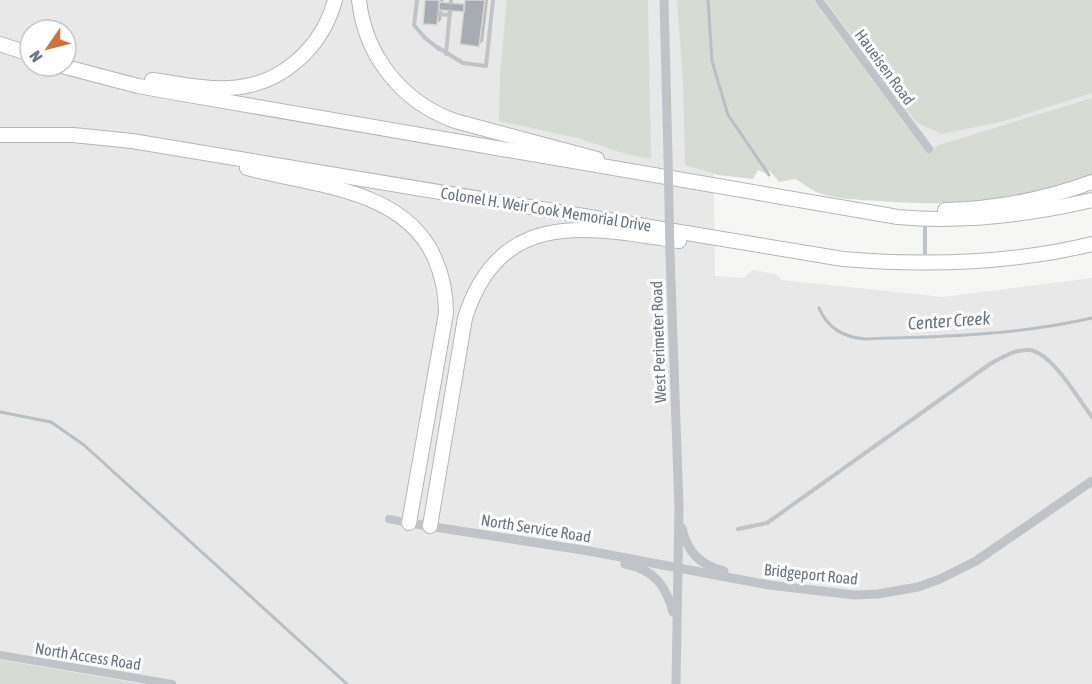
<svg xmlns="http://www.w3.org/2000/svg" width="1092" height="684" font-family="'Asap Condensed',sans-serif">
<rect width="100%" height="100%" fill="#f6f7f4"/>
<!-- built -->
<path fill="#e7e8e7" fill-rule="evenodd" d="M0 0H1092V126L948 159 713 119 715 276 743 278 753 270 776 274 782 280 943 297 1092 278V684H0ZM30 30H66V66H30Z"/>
<!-- green -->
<g fill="#d6dbd4">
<path d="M507 0H648L651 159 626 154 578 138 499 121 500 73Z"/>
<path d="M677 0H813L926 152 939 145 1092 98V175C1023 201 951 207 879 201 860 200 837 199 819 193 811 190 803 183 795 179L779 182 770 171 765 173 758 170 753 179 718 175 685 165 683 81Z"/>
<path d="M825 0H1092V93L1004 121 942 134 917 123Z"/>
<path d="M0 660 142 684H0Z"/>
</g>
<!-- shadow -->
<path fill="#0003" d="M426 0H443V3L466 5V0H488L483 41 479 45 465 11 442 9 441 20 437 24Z"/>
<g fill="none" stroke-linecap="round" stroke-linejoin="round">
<!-- stream -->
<g stroke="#b8c0c6" stroke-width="3">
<path d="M708 0 712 61 728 115 769 175"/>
<path d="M819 308C828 329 844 337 865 339 941 337 1018 335 1092 318"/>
<path d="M0 412 51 422 84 445 347 684"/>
</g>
</g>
<!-- building -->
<g fill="#a7acb3" stroke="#d8d8d7" stroke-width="1.5">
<path d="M425 0H440L437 25 423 24Z"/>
<path d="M465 0H485L479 47 460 44Z"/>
<path d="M439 2 464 4V12L439 10Z"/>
</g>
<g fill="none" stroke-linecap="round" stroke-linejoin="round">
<defs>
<g id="motorway">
<path d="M359 0C365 56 402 102 455 121L597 159"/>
<path d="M0 44 30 54"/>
<path d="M62 66 138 86 171 92 898 217C964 223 1028 215 1092 200"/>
<path d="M152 80C177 83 204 90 229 88 281 86 322 48 335 0"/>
<path d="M0 135H73L132 141 843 259C927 266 1010 264 1092 244"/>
<path d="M247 168C312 186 405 188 435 259 443 277 446 294 446 313L409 523"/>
<path d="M945 210C995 209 1045 199 1092 182"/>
<path d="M430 526 465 318C500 207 589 227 679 241"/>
</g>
</defs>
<!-- motorway casing -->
<use href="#motorway" stroke="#b3b6b9" stroke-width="16"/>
<!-- service -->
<g stroke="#c0c3c7" stroke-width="4">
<path d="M417 0 414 25 425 38 439 49"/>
<path d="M451 3V0"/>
<path d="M438 14 450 15"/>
<path d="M437 47 463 63 486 66 493 0"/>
<path d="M446 54 450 11"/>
<path d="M925 260V223"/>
<path d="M738 529 767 523 990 364C1001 358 1015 349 1029 350 1052 352 1078 399 1092 417"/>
</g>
<!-- minor -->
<g stroke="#c0c3c7" stroke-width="8">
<path d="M819 0 929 149"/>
<path d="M389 519 409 523"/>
<path d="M0 655 172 684"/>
</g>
<!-- tertiary -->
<g stroke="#c0c3c7" stroke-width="9">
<path d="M664 0 668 156"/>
<path d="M670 254 679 507 676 684"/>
<path d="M409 523 589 551 769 585 855 595 878 594 918 587 940 579 976 561 1092 481"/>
<path d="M682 528C687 552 700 565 724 571"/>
<path d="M625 564C653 569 666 585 673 612"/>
</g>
<!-- motorway -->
<use href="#motorway" stroke="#fff" stroke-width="14"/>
<!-- tertiary-bridge -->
<path stroke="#c0c3c7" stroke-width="9" d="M668 156 670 254"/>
</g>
<g text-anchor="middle" stroke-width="6" stroke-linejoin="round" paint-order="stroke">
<!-- street labels -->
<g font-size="16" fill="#697381" stroke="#fff">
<text transform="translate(885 67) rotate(54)" y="6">Haueisen Road</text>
<text transform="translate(546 209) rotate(9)" y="6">Colonel H. Weir Cook Memorial Drive</text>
<text transform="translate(658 342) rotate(-92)" y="6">West Perimeter Road</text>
<text transform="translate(536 528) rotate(9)" y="6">North Service Road</text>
<text transform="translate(811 574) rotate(6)" y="6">Bridgeport Road</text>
<text transform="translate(88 656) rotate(9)" y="6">North Access Road</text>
</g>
<!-- water labels -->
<g font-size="18" font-style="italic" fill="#65737e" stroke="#fff">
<text transform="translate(949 321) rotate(-4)" y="6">Center Creek</text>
</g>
</g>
<!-- north arrow -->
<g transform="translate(48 48) rotate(235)"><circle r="28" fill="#ffffff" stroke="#c3c7cd" stroke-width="1.5"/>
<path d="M0-4.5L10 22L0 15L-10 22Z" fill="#ce723d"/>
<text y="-9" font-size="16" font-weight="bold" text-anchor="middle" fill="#697381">N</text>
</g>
</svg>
